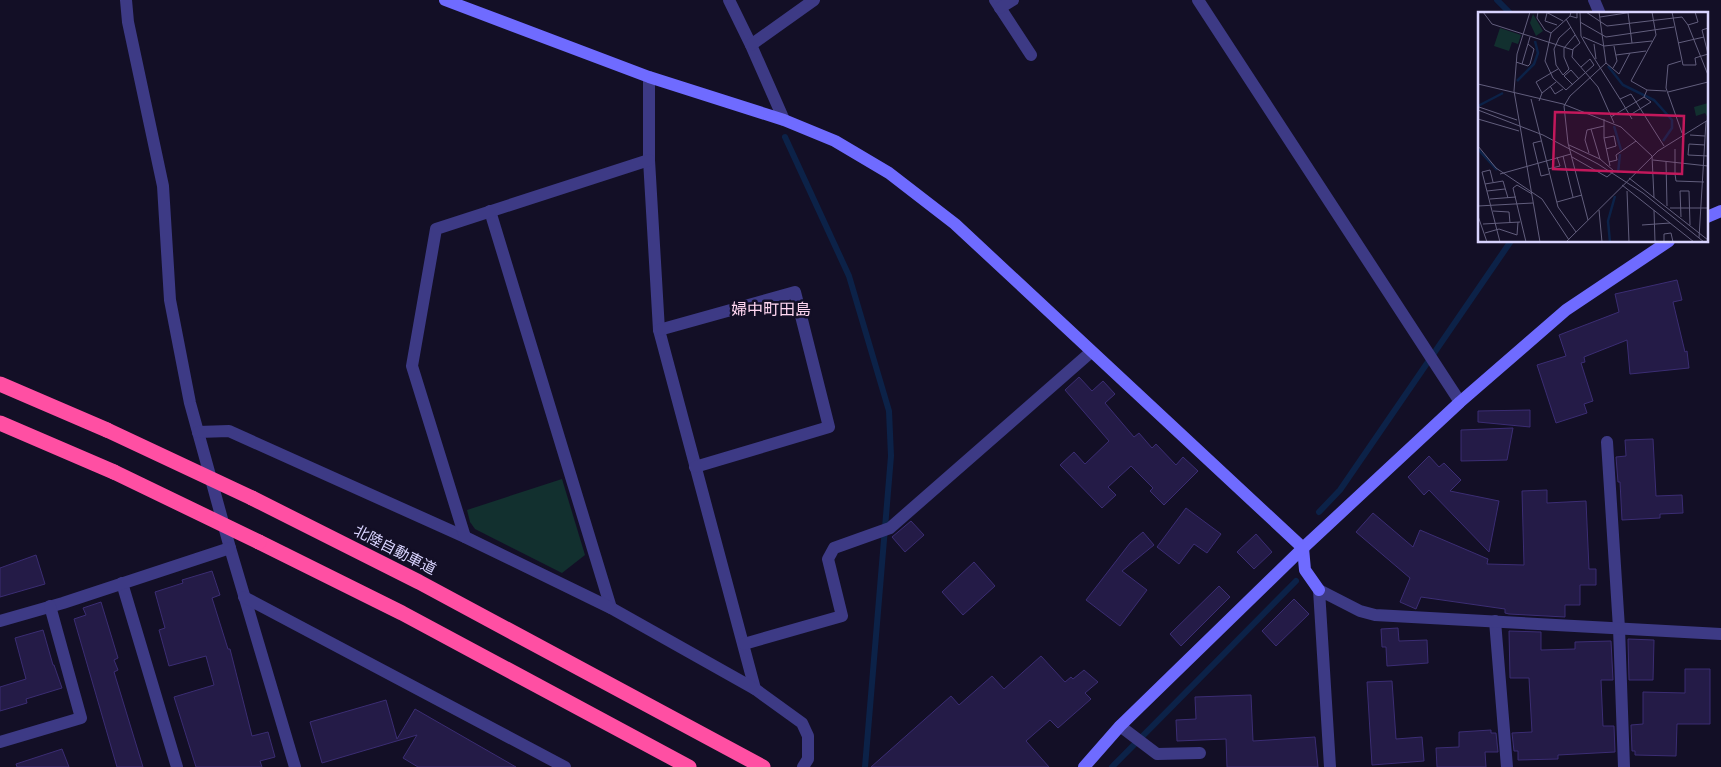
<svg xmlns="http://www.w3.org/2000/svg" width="1721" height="767" font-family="'Sofia Sans Condensed','Noto Sans JP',sans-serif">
<rect width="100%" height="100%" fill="#130f26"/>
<!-- green -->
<path fill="#12302f" d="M562 479 585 555 562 573 475 529 470 522 467 510Z"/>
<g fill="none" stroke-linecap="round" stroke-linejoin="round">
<!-- stream -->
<g stroke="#0c2248" stroke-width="6">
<path d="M1497 0 1511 14"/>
<path d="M785 137 849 276 889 411 891 456 865 767"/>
<path d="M1319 512 1340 490 1511 241"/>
<path d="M1112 767 1296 581"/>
</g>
</g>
<!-- building -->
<g fill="#241b47" stroke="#3b2d73">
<path d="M1677 280 1682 300 1673 302 1685 352 1687 351 1689 368 1630 374 1627 340 1584 357 1585 362 1581 363 1593 401 1584 404 1587 413 1556 423 1537 365 1566 356 1559 335 1619 312 1615 294Z"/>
<path d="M1079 377 1092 391 1103 381 1115 394 1105 403 1134 437 1139 433 1152 448 1156 444 1176 465 1183 457 1198 471 1164 505 1150 491 1153 488 1131 466 1108 487 1116 495 1102 508 1060 465 1074 452 1085 464 1109 441 1065 390Z"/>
<path d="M1530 410V427L1478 422V411Z"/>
<path d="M1513 428 1507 460 1461 461V430Z"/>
<path d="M1653 439 1656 496 1682 495 1683 513 1660 514V518L1622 520 1620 482H1618L1616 457 1626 456 1625 440Z"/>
<path d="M1429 456 1439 467 1444 463 1461 480 1450 491 1499 501 1489 552 1429 490 1424 495 1408 477Z"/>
<path d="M1547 490V503L1586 501 1589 569H1596V585H1580V605H1565V617L1509 614 1505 613V609L1421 597 1416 609 1400 602 1410 578 1356 532 1373 513 1413 547 1420 530 1488 559 1487 564 1524 565 1522 491Z"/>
<path d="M1186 508 1221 534 1207 553 1194 544 1179 564 1157 547Z"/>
<path d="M911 521 924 535 905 552 892 537Z"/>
<path d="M1143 532 1154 545 1122 571 1147 590 1120 626 1086 600 1130 543Z"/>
<path d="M1256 534 1272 552 1254 569 1237 552Z"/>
<path d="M36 555 45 584 0 597V568Z"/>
<path d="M974 562 995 586 963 615 942 592Z"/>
<path d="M212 571 220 595 212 598 228 649H230L252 736 268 732 275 757 260 761 262 767H196L174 697 214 685 206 656 169 666 159 630 165 628 155 592 183 583 182 580Z"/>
<path d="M1219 586 1230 597 1181 646 1170 634Z"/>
<path d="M1294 599 1309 614 1276 646 1262 631Z"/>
<path d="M101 602 118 658 114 660 118 670 114 672 143 767H117L74 619 86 615 83 608Z"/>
<path d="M1398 628 1399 641 1427 640 1428 663 1387 666 1386 647H1382L1381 629Z"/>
<path d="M43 630 53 665H54L62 688 26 699 27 703 0 711V687L26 679 15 638Z"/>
<path d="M1509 631 1541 632V650L1575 649V642L1611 641 1613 680H1601L1603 726H1614L1615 752 1558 755V759L1518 760V751H1514L1512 733 1532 732 1529 678H1510Z"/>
<path d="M1628 639 1654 640 1653 680H1629Z"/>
<path d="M1041 656 1065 682 1071 677 1073 679 1084 670 1098 682 1085 693 1091 699 1058 728 1050 720 1026 741 1049 767H871L951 696 959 705 992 676 1004 689Z"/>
<path d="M1685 669H1710V724H1677L1676 756 1635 755V751H1632L1631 725 1643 724V692L1685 693Z"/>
<path d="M1392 681 1396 739 1422 737 1424 761 1372 765 1367 682Z"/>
<path d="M1251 695 1253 741 1315 737 1318 767H1227L1226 739 1177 741 1176 720 1196 719 1195 697Z"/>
<path d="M386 700 397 739 415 709 516 767H418L403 758 417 735 322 763 310 722Z"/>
<path d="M1491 730V733H1496L1498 752H1485L1486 767H1437L1436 748 1459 747V732Z"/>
<path d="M62 749 69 767H17L16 764Z"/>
</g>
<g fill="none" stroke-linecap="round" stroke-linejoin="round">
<!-- street -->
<g stroke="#3d3a85" stroke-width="12">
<path d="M126 0 128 22 163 186 170 300 190 403 230 548 295 767"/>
<path d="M729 0 751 45 784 120"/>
<path d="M995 0 1031 55"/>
<path d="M1198 0 1460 402"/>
<path d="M1594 0 1600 14"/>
<path d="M1000 8 1013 0"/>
<path d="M751 45 814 0"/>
<path d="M649 77V160L659 330 755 689"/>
<path d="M490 211 611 608"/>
<path d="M659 330 795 292 829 427 695 467"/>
<path d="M198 432 229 431 465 537 611 608 755 689 802 723 808 736V759L803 767"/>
<path d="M1607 442 1619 628 1624 767"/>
<path d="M465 537 412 366 436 229 649 160"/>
<path d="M122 583 177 767"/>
<path d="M244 597 565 767"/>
<path d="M0 621 63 603 230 548"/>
<path d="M1495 621 1507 767"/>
<path d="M744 644 842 616 828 559 834 548 890 528 1091 352"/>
<path d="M1120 726 1157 754 1200 753"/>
<path d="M0 742 81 718 50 606"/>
<path d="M1330 767 1319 590 1360 611 1375 615 1721 634"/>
</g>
<!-- secondary -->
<g stroke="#6f6bff" stroke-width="12">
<path d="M445 0 649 77 784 120 835 141 889 173 955 224 1303 548 1305 570 1319 590"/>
<path d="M1707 217 1721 211"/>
<path d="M1084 767 1120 726 1303 548 1460 402 1566 310 1669 241"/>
</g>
<!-- highway -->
<g stroke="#ff4fa3" stroke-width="15">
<path d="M0 384 107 430"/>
<path d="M0 423 114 472"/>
<path d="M252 498 419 582 763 767"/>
<path d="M259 542 402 613 689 767"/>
</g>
<!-- highway-bridge -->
<g stroke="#ff4fa3" stroke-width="15">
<path d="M107 430 252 498"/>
<path d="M114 472 259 542"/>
</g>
</g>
<g text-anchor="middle" stroke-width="5" stroke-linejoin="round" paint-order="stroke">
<!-- street labels -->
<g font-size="15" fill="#d9d4ff" stroke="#130f26">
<text transform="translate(395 550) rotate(27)" y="5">北陸自動車道</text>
</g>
<!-- neighbourhood labels -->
<g font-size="16" fill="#ffd6f0" stroke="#130f26">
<text x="771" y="315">婦中町田島</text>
</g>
</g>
<!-- overview -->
<g transform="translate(1478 12)">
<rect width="230" height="230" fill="#130f26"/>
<path d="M55 2 65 19 58 24 52 11ZM22 16 43 23 40 32 34 30 31 39 16 34ZM230 91V106L227 101 218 104 216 95Z" fill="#12302f"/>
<path fill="none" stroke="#0c2248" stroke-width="2.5" d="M130 54 145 73 176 88 194 108V116L185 129M39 69 56 52 60 41 57 29M0 94 25 81M136 114 143 138M0 137 19 158M140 161 142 142M132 230 130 209 137 184"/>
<path fill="none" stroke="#625e7d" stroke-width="1" d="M5 0 14 12 95 38M52 0 39 42 36 79 62 230M60 0 59 6 67 18 73 21M68 0 85 9M93 0 92 4 99 6V0M102 0 103 24 111 38 142 87 153 82 186 134M108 0 129 14 204 5 210 13 230 63M121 0 128 51 141 62 152 41M174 0 178 23 153 69 169 78 188 79M194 0 205 53H218L217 46 230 42M69 1 67 9 79 13M150 1 154 31M92 4 73 21 67 49 75 66 88 78 116 53 112 47 103 55M122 5 155 0M88 7 102 31 95 37 94 45 120 75 136 111M102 10 128 25 196 15M210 13 220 10 217 0M93 15 81 26 76 37 78 53 85 63 91 57 86 45V36L97 23M105 25 126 34 174 29M200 31 226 25M116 32 118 47M230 42 224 18 230 16M138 43 168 39M203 49 190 53 188 76 204 121M38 50 50 54 52 52 56 37 50 32M44 52 52 25M135 56 139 49 136 34M0 72 85 92 143 115 174 144 176 186M95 73 86 64 93 58 101 67M72 74 77 82 85 77M190 80 230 70M64 81 58 70 80 57M53 87 80 195 98 220M142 87 154 107M61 89 64 81 78 70M1 95 39 108M0 98 65 123 120 152 165 181 226 230M152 103 173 90 166 85M133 105 166 85 169 78M0 107 41 119M126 107V126L132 154M113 117 122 147M212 123 227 124M126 126 136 124 138 134 128 137M63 129 55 131 63 164 71 162M91 133 122 147 136 159 129 165 94 145M227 133 211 132 210 143 230 144M0 134 18 156 64 187 91 228M197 137V162M111 141 107 128 109 118 126 114M85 144 95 185M175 148 230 154M131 150 139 148 138 143 158 129M188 150 189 194M70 157 82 154 79 145M22 162 93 142M188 162H197L198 169 226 170M151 166 230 228M15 170 12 158 4 160 22 230M7 172 25 169 30 186M144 173 216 230M9 179 27 177M149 179 151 230M12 187 38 185M79 190 104 183M0 194 55 191M192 196H230M121 198 124 230M176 198 177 230M15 199 31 200 32 211M0 204 9 230M203 205 202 179H211L212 213M110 208 90 131 86 94 92 84 128 51M5 212 42 210M164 213 192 211M7 221 21 217 39 223 40 210M221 226 228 109M48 230 35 176 39 173 54 182M88 230 180 139 230 108M186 230V222L193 221 195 230"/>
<path fill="#c2185b" fill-opacity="0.15" stroke="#c2185b" stroke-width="2.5" d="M77 100 206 104 204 162 75 157Z"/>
<rect width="230" height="230" fill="none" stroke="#d9d4ff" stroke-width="2.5"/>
</g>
</svg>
